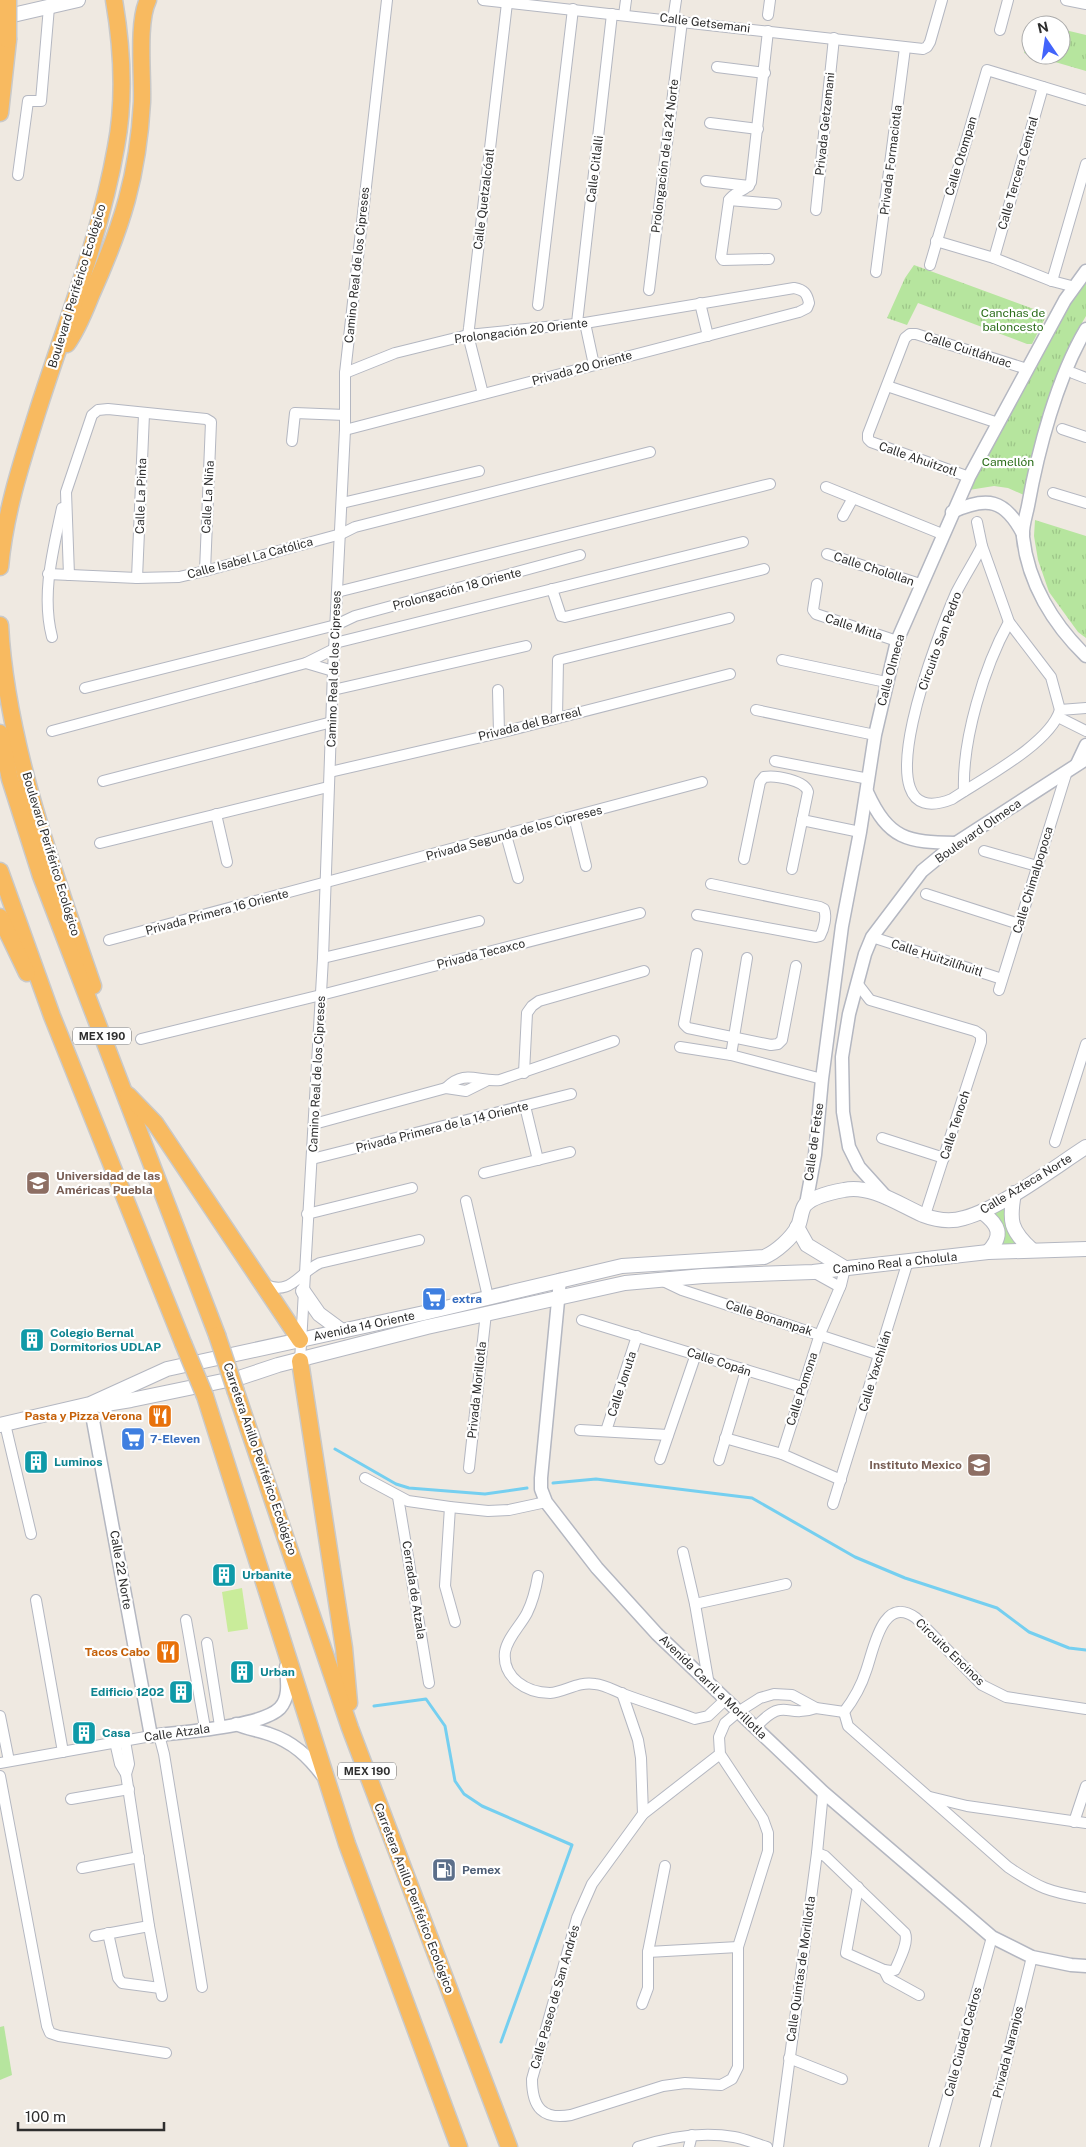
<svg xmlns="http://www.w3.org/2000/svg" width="1086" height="2147" font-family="'Public Sans',sans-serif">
<defs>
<pattern id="park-tufts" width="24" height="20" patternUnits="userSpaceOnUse" patternTransform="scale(1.25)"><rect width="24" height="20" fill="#b6e59e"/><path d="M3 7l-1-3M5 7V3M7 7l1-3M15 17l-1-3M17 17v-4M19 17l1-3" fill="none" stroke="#9dc588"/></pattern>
</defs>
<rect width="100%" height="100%" fill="#efe9e1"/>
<!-- grass -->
<g fill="#b6e59e">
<path d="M1006 1203 1018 1245 1001 1246 991 1211Z"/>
<path d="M4 2026 12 2075 0 2080V2027Z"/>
</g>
<!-- park -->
<g fill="url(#park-tufts)">
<path d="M1061 29 1086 35V71L1024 53 1031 32V55H1061Z"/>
<path d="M914 265 1047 314 1032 344H1027L918 303 907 325 887 318 905 278Z"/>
<path d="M1086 275V316L1073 338 1049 401 1024 495 1008 488 994 486 969 490 983 457Z"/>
<path d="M1035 520 1086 536V638L1078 632 1049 592 1038 560 1034 536Z"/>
</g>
<!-- pitch -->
<path fill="#c9ec9a" d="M242 1588 248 1629 228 1632 222 1592Z"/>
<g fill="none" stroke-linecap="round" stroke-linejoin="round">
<!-- stream -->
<g stroke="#75cff0" stroke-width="3">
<path d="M335 1449 396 1484 409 1488 485 1494 527 1488"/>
<path d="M553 1483 596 1479 752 1498 855 1557 905 1578 997 1608 1029 1632 1069 1648 1086 1650"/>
<path d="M374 1706 426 1699 445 1726 455 1781 464 1794 482 1806 572 1845 501 2042"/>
</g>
<defs>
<g id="minor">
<path d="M483 0 923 49 927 47 930 42 942 0"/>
<path d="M1066 0 1086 4"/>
<path d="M624 15 626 0"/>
<path d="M768 15 770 0"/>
<path d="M673 20 676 0"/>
<path d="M1000 30 1008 0"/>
<path d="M768 31 751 182C746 192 734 191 729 200L721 257 723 260 769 259"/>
<path d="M717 67 765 73"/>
<path d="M710 123 758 129"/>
<path d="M18 175 28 101H41L49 7"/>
<path d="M706 181 749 186"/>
<path d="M729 200 776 204"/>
<path d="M816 210 834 38"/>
<path d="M936 241 994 258 1052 281 1075 287"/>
<path d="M994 258 1043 87"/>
<path d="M930 265 987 70 1086 100"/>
<path d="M876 272 905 48"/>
<path d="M1052 281 1086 164"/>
<path d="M649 290 682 21"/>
<path d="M700 303 708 336"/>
<path d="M538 305 573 9"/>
<path d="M577 323 612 14"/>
<path d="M585 323 594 365"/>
<path d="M345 373 395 353 468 335 585 323 794 288C804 290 807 293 809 303L807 308 799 312 345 430"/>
<path d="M1073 373 1086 378"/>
<path d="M887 386 998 423"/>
<path d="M483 394 468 335 469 328 507 3"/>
<path d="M1062 429 1086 437"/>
<path d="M292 441 295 413 345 415"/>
<path d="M969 477 871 442 868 439V434L905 338 910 334H916L1027 369"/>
<path d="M826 487 942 534"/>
<path d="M1053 493 1086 503"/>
<path d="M342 503 479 471"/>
<path d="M843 516 853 498"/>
<path d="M977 522 982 546 1009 622 1051 677 1060 710"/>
<path d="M982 546C974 562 964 577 956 593 943 623 855 838 952 799 982 779 1050 744 1060 710"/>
<path d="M827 554 920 584"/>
<path d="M48 574 137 578 179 577 205 571 341 534 355 527 650 452"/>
<path d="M69 575 66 492 92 415 98 410 108 409 206 419 211 422 205 571"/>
<path d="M137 578 144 414"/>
<path d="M817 584 813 610 816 614 897 641"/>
<path d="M552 589 561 616 565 617 764 569"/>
<path d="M337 592 770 484"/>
<path d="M52 637C41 594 53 551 62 508"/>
<path d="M335 643 743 542"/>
<path d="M782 660 886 682"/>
<path d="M306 663 333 671"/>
<path d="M85 688 336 625 355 616 580 555"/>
<path d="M333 690 526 646"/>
<path d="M498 690 499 733"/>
<path d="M756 710 875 735"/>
<path d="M1060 710 1086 708"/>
<path d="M1058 717 1086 731"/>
<path d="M557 718 558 660 729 618"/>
<path d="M52 731 306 663 334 649"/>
<path d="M775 761 869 779"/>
<path d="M330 772 499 733 730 674"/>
<path d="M103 781 332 722"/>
<path d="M964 791C962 740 984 667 1009 622"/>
<path d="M216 814 227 862"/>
<path d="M574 817 586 866"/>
<path d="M802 820 860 832"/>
<path d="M506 835 518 878"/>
<path d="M100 843 328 787"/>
<path d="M984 851 1037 866"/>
<path d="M744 859 760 782 764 777C775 775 805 780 808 792L792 869"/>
<path d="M926 894 1019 924"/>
<path d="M697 915 816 937 820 936C824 929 827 916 824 909L820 907 711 884"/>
<path d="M872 937 1002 979"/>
<path d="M109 940 702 782"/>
<path d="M697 954 684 1024 688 1028 771 1045 778 1044 782 1040 796 966"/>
<path d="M323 958 479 921"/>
<path d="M857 983 870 1000 975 1031 981 1035V1042L925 1215"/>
<path d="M999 990 1067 771"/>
<path d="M141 1039 321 995 640 913"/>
<path d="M680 1047 731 1055 822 1079"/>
<path d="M731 1055 747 958"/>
<path d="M524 1073 527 1013 532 1006 539 1001 644 971"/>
<path d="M446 1088C465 1069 477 1082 500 1080L614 1041"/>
<path d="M525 1106 538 1160"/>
<path d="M314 1124 446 1088 466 1091 486 1081"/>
<path d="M882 1138 944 1158"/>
<path d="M1055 1142 1086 1044"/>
<path d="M312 1159 571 1094"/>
<path d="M484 1173 570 1152"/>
<path d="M466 1201 488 1297"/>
<path d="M307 1214 412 1188"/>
<path d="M813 1272 840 1287"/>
<path d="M661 1280 682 1290 880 1355"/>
<path d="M264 1284C291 1297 298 1273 320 1263L419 1240"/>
<path d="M582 1320 802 1387"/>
<path d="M300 1361 323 958 333 671 345 430V373L387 0"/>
<path d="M5 1424 31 1534"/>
<path d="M580 1430 668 1435"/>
<path d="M606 1431 637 1336"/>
<path d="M725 1438 782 1454 841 1480"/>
<path d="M782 1454 820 1334 841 1285 845 1268"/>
<path d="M660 1459 696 1354"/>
<path d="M719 1460 746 1370"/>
<path d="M469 1468 486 1313"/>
<path d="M365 1478 408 1501 450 1507 488 1511 509 1510 546 1502"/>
<path d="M398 1497 429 1683"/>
<path d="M833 1504 908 1261"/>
<path d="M450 1507 445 1586 455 1622"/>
<path d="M683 1552 695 1604 709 1685"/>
<path d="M538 1576C536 1588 533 1601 527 1613 521 1625 507 1638 505 1652 502 1678 527 1693 550 1693 565 1692 578 1681 595 1684 605 1685 613 1690 623 1694 647 1703 671 1710 695 1719L708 1716 725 1700"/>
<path d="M36 1600 63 1752"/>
<path d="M695 1604 786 1584"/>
<path d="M186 1620 205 1728"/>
<path d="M207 1643 220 1726"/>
<path d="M622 1693 638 1740 641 1758 643 1814"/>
<path d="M844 1712C854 1699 861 1687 866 1671 874 1649 882 1594 916 1618L982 1685 1006 1697 1086 1709"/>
<path d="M844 1712 848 1726 1008 1867C1039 1888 1049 1892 1086 1898"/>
<path d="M0 1716 9 1761"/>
<path d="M755 1728C785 1695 784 1719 816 1708"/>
<path d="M159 1735 164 1754 202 1987"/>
<path d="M125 1741 129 1764 126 1774"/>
<path d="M115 1742 120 1764 126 1774 149 1926 162 1996"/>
<path d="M720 1754 643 1814 592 1884 577 1918 532 2079C532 2108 543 2120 571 2115L663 2086 685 2083 721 2085 732 2079 738 2067V1947L768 1851V1833L763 1819 720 1754 719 1737 725 1723 738 1712 760 1698 774 1694 792 1695 816 1708 844 1712"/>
<path d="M0 1763 151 1736"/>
<path d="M0 1776 47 2026 50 2033 59 2036 166 2053"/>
<path d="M930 1797 967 1806 1086 1823"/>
<path d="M71 1799 129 1789"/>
<path d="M1074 1822 1086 1786"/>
<path d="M817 1853 825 1856 905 1933C909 1943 899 1960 895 1970L891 1971 884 1970"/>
<path d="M82 1868 139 1857"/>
<path d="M858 1887 846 1953 884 1970 888 1978 919 1995"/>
<path d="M108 1933 118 1978 122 1983 160 1988"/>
<path d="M95 1936 149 1926"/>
<path d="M648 1952 738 1947"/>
<path d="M642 2004 648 1988V1952L665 1866"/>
<path d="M789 2058 842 2079"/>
<path d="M638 2147C669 2137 701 2131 734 2137 745 2139 756 2144 767 2147"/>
<path d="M689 2147 692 2135"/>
<path d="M778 2147 817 1853 823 1792"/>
<path d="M934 2147 992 1937"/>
<path d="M985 2147 1032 1957"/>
</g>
<g id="tertiary">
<path d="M1086 329C1057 378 1038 450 1028 506 1026 516 1022 527 1023 537 1028 583 1053 624 1086 656"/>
<path d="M952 512C987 496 1005 499 1023 534"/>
<path d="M1077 764 1086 745"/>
<path d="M867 792C889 840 907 842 956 843"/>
<path d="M887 1198 859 1167 849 1147 843 1112 842 1057 849 1014 865 954 872 937 922 871 956 843 1086 759"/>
<path d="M806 1204 815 1155 822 1079 842 926 860 832 875 735 897 641 969 477 1065 300 1086 271"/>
<path d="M560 1280 541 1478V1489L546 1502 597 1568 657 1634 823 1792 992 1937 1032 1957 1071 1965 1086 1966"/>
<path d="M90 1404 151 1736C179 1732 262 1727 280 1708 290 1697 287 1681 286 1667"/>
<path d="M236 1724C247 1729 258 1730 269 1734 293 1742 308 1756 323 1776"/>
</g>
<g id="secondary">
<path d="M0 18 78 0"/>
<path d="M1014 1193C1009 1221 1010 1230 1032 1250"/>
<path d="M982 1212C999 1225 1004 1235 988 1252"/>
<path d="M797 1227 807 1245 845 1268"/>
<path d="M303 1291 319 1314 342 1331"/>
<path d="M100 1405 131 1400 242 1377 278 1365 427 1327 625 1283 703 1276 813 1272 988 1252 1086 1249"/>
<path d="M0 1425 90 1404 167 1369 424 1313 622 1266 764 1257C776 1252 792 1238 798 1226 801 1220 801 1210 805 1205 813 1196 833 1192 844 1190 870 1184 900 1205 923 1215 936 1220 951 1222 964 1218 1001 1208 1052 1169 1086 1147"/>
</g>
<g id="trunk">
<path d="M0 113 8 40"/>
<path d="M67 344C78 329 85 310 92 293 122 226 138 176 142 102 143 75 137 22 148 0"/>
<path d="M0 567C5 513 21 464 37 413 65 325 100 238 116 147 125 100 122 47 114 0"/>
<path d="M0 625C6 743 55 875 93 986"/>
<path d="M0 733 10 779 41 876 217 1335"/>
<path d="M0 871 52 1016 183 1343"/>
<path d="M0 917 27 973"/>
<path d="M128 1095 155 1123 300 1340"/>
<path d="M300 1361 344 1648 349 1703"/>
<path d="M236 1392 350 1728 509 2147"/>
<path d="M205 1396 347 1844 459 2147"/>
</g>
</defs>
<!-- minor casing -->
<use href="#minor" stroke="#b4b7c1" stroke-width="12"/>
<!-- tertiary casing -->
<use href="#tertiary" stroke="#b4b7c1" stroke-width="15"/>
<!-- secondary casing -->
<use href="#secondary" stroke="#b4b7c1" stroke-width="16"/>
<!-- trunk casing -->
<use href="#trunk" stroke="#c9c9c9" stroke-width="19"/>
<!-- minor -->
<use href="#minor" stroke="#fff" stroke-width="10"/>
<!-- tertiary -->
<use href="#tertiary" stroke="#fff" stroke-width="12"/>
<!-- secondary -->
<use href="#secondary" stroke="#fff" stroke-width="14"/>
<!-- trunk -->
<use href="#trunk" stroke="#f8ba60" stroke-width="16"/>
<defs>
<g id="trunk-bridge">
<path d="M8 0V40"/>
<path d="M217 1335 236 1392"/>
<path d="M183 1343 205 1396"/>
</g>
</defs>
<!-- trunk-bridge casing -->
<use href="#trunk-bridge" stroke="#c9c9c9" stroke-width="19" stroke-linecap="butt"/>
<!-- trunk-bridge -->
<use href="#trunk-bridge" stroke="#f8ba60" stroke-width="16"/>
</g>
<!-- icons -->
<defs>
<symbol id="university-square" viewBox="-11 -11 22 22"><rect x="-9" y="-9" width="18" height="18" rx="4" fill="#8d6e63" stroke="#fff"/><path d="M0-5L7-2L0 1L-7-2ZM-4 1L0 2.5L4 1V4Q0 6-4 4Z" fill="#fff"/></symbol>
<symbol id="supermarket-square" viewBox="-11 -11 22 22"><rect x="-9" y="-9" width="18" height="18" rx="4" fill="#3f7fe0" stroke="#fff"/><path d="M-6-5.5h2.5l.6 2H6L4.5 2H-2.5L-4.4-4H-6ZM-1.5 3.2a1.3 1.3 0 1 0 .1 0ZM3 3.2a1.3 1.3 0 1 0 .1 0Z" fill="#fff"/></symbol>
<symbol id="building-square" viewBox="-11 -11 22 22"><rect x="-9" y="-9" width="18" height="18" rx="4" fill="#0f9aa8" stroke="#fff"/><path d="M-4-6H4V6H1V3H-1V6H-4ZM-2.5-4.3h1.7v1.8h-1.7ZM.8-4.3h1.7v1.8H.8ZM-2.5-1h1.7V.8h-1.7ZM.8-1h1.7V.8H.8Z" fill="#fff"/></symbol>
<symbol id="restaurant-square" viewBox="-11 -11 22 22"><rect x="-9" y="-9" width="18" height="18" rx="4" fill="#e8710a" stroke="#fff"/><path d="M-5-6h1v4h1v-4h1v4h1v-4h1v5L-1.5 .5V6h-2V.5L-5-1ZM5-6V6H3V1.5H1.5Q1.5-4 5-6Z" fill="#fff"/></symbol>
<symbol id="school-square" viewBox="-11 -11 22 22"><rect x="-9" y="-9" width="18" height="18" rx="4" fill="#8d6e63" stroke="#fff"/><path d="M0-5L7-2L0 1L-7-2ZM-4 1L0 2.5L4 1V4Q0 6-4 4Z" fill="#fff"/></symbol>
<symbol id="fuel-square" viewBox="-11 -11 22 22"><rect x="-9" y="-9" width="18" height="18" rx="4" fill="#5c6f8a" stroke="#fff"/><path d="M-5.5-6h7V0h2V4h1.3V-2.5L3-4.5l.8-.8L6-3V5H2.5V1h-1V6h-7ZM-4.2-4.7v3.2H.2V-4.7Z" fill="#fff"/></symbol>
</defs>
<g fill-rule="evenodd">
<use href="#university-square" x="24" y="1169" width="28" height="28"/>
<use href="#supermarket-square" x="420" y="1285" width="28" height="28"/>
<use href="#building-square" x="18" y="1326" width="28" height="28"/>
<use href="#restaurant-square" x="146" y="1402" width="28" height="28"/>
<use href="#supermarket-square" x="119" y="1425" width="28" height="28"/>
<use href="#building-square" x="22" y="1448" width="28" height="28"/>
<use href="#school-square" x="965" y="1451" width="28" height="28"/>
<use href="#building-square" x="210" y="1561" width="28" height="28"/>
<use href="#restaurant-square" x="154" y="1638" width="28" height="28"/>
<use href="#building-square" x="228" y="1658" width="28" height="28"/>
<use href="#building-square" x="167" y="1678" width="28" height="28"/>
<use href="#building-square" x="70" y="1719" width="28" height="28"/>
<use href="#fuel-square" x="430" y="1856" width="28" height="28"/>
</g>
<g text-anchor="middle" stroke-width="4.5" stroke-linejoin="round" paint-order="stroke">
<!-- shield labels -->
<g fill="#fff" stroke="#6d6d6d" stroke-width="1">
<rect x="73" y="1027.5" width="58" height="17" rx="4"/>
<rect x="338" y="1762.5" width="58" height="17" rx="4"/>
</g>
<g font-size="11" font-weight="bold" fill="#2e2e2e">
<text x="102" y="1040">MEX 190</text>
<text x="367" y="1775">MEX 190</text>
</g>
<!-- street labels -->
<g font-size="12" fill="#2e2e2e" stroke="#fff">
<text transform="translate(705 23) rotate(7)" y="4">Calle Getsemani</text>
<text transform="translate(825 124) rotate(-84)" y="4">Privada Getzemani</text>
<text transform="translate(665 156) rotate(-83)" y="4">Prolongación de la 24 Norte</text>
<text transform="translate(961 156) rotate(-73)" y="4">Calle Otompan</text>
<text transform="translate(891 160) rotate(-83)" y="4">Privada Formaciotla</text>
<text transform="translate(595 169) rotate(-83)" y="4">Calle Citlalli</text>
<text transform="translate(1018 173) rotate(-74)" y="4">Calle Tercera Central</text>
<text transform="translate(484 199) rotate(-83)" y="4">Calle Quetzalcóatl</text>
<text transform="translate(357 265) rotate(-84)" y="4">Camino Real de los Cipreses</text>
<text transform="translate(77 286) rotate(-73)" y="4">Boulevard Periférico Ecológico</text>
<text transform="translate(521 331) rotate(-7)" y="4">Prolongación 20 Oriente</text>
<text transform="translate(968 350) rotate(18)" y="4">Calle Cuitláhuac</text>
<text transform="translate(582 368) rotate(-15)" y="4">Privada 20 Oriente</text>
<text transform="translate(918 459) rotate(19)" y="4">Calle Ahuitzotl</text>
<text transform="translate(141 496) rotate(-88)" y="4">Calle La Pinta</text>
<text transform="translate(208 497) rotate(-87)" y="4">Calle La Niña</text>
<text transform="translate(250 558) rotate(-15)" y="4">Calle Isabel La Católica</text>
<text transform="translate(874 569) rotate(18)" y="4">Calle Cholollan</text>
<text transform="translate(457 589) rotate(-15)" y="4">Prolongación 18 Oriente</text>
<text transform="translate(854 627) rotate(18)" y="4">Calle Mitla</text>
<text transform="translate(940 641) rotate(-70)" y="4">Circuito San Pedro</text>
<text transform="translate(334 669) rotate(-88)" y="4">Camino Real de los Cipreses</text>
<text transform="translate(891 670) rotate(-75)" y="4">Calle Olmeca</text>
<text transform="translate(530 724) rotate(-14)" y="4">Privada del Barreal</text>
<text transform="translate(978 831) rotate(-35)" y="4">Boulevard Olmeca</text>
<text transform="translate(514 833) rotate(-15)" y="4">Privada Segunda de los Cipreses</text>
<text transform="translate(51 854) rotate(73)" y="4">Boulevard Periférico Ecológico</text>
<text transform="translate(1033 880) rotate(-73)" y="4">Calle Chimalpopoca</text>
<text transform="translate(217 912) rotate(-15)" y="4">Privada Primera 16 Oriente</text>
<text transform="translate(481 954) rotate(-14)" y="4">Privada Tecaxco</text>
<text transform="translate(937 958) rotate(18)" y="4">Calle Huitzilíhuitl</text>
<text transform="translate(317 1074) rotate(-87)" y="4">Camino Real de los Cipreses</text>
<text transform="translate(955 1125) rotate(-72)" y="4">Calle Tenoch</text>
<text transform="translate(442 1127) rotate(-14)" y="4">Privada Primera de la 14 Oriente</text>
<text transform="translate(814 1142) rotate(-82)" y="4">Calle de Fetse</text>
<text transform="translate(1026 1184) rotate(-31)" y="4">Calle Azteca Norte</text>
<text transform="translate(895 1263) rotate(-6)" y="4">Camino Real a Cholula</text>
<text transform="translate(769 1318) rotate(18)" y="4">Calle Bonampak</text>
<text transform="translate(364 1326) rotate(-12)" y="4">Avenida 14 Oriente</text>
<text transform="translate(719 1362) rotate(18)" y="4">Calle Copán</text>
<text transform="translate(875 1371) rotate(-73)" y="4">Calle Yaxchilán</text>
<text transform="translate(622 1384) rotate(-72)" y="4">Calle Jonuta</text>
<text transform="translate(802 1389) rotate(-72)" y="4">Calle Pomona</text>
<text transform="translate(477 1390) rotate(-84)" y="4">Privada Morillotla</text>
<text transform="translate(260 1459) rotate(71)" y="4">Carretera Anillo Periférico Ecológico</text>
<text transform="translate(121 1570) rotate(80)" y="4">Calle 22 Norte</text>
<text transform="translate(414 1590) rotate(81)" y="4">Cerrada de Atzala</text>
<text transform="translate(950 1652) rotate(44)" y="4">Circuito Encinos</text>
<text transform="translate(713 1687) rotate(44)" y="4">Avenida Carril a Morillotla</text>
<text transform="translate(177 1733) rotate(-8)" y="4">Calle Atzala</text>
<text transform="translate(414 1898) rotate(69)" y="4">Carretera Anillo Periférico Ecológico</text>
<text transform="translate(801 1969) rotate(-82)" y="4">Calle Quintas de Morillotla</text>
<text transform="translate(555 1997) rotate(-74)" y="4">Calle Paseo de San Andrés</text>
<text transform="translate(963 2042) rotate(-75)" y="4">Calle Ciudad Cedros</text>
<text transform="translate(1008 2052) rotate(-76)" y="4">Privada Naranjos</text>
</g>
<!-- park labels -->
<g font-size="12" fill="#2c6e1b" stroke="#fff">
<text x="1013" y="317">Canchas de<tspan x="1013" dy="14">baloncesto</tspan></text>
<text x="1008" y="466">Camellón</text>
</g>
<!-- education labels -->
<g font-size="12" font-weight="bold" fill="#785e54" stroke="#fff" text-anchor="start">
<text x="56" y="1180">Universidad de las<tspan x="56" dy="14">Américas Puebla</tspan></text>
<text x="962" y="1469" text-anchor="end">Instituto Mexico</text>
</g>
<!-- shop labels -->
<g font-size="12" font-weight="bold" fill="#366cbe" stroke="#fff" text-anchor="start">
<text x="452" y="1303">extra</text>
<text x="150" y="1443">7-Eleven</text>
</g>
<!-- culture labels -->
<g font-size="12" font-weight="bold" fill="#0d838f" stroke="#fff" text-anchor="start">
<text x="50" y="1337">Colegio Bernal<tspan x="50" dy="14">Dormitorios UDLAP</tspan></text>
<text x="54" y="1466">Luminos</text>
<text x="242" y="1579">Urbanite</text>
<text x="260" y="1676">Urban</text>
<text x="164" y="1696" text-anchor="end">Edificio 1202</text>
<text x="102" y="1737">Casa</text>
</g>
<!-- food labels -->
<g font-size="12" font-weight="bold" fill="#c56008" stroke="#fff" text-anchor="end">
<text x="142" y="1420">Pasta y Pizza Verona</text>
<text x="150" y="1656">Tacos Cabo</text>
</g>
<!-- service labels -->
<g font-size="12" font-weight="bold" fill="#4e5e75" stroke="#fff" text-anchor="start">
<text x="462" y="1874">Pemex</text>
</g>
</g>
<!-- north arrow -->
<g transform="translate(1046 40) rotate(347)"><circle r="24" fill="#ffffff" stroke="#ababab"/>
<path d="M0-4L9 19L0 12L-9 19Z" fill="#4264fb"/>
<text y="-8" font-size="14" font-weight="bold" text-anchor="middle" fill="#2e2e2e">N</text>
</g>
<!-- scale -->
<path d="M18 2122v8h146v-8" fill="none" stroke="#2e2e2e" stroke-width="2.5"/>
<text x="25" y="2122" font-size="15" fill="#2e2e2e" stroke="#ffffff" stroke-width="4" paint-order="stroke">100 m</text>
</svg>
